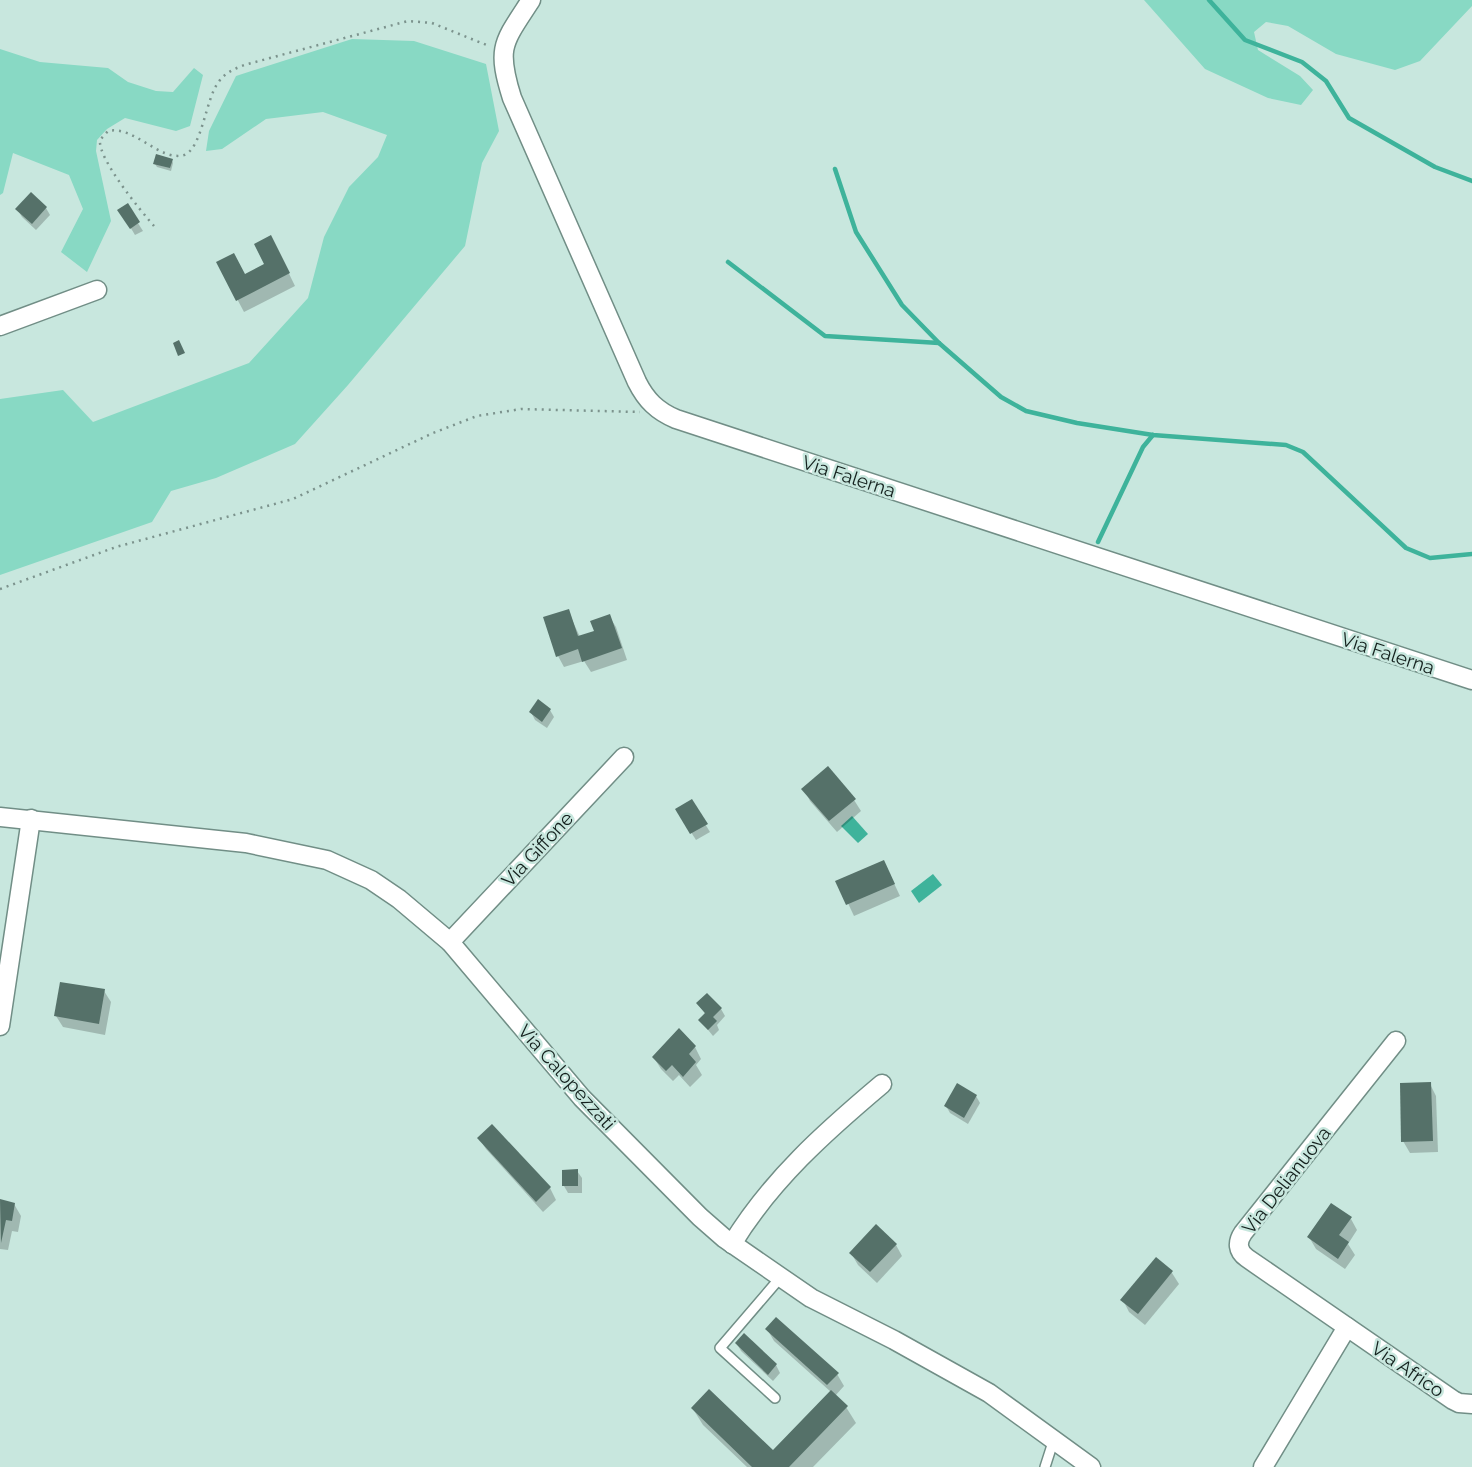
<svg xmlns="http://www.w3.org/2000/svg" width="1472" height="1467" font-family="Raleway,sans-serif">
<rect width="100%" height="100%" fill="#c8e7de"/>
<!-- green -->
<g fill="#88d9c4">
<path d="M1144 0H1472V6L1420 61 1395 70 1336 54 1288 26 1266 22 1254 32 1258 50 1300 76 1313 90 1301 105 1268 98 1205 69Z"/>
<path d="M352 39 414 41 486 64 499 131 482 163 465 246 348 385 295 444 216 478 171 491 152 522 0 575V399L63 390 93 422 249 363 308 298 324 237 349 187 378 157 387 135 323 112 266 119 222 149 206 151 209 131 236 76Z"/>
<path d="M0 49 40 62 108 68 128 82 156 91 173 92 194 68 203 75 190 126 176 131 125 118 107 129 97 140 96 151 111 221 87 272 61 252 83 209 69 175 13 153 3 193 0 195Z"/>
</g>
<!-- water -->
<g fill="#3eb39b">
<path d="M852 816 868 834 858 843 841 826Z"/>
<path d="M933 874 942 885 919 903 911 891Z"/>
</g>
<!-- shadow -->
<g fill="#0003">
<path d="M172 160 173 163 171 171 157 167 155 164Z"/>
<path d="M31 195 46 208 50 215 36 230 22 217 17 209Z"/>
<path d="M127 206 143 231 135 235 120 210Z"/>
<path d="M277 249 295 286 244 312 218 263 244 276 266 265Z"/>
<path d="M568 611 580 637 596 632 609 616 616 627 627 660 591 672 584 661 564 667 558 656Z"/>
<path d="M550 710 554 717 547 728 535 720 531 712Z"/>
<path d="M804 789 854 800 861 811 837 832 810 801Z"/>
<path d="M691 801 710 832 696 840 677 810Z"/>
<path d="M884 862 900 896 854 916 838 882Z"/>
<path d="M104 991 111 1002 105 1035 63 1027 56 1016Z"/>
<path d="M698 1004 721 1009 725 1016 717 1025 719 1030 713 1036 700 1020 706 1015Z"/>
<path d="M695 1047 701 1059 696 1065 702 1075 690 1087 679 1075 673 1081 661 1069 654 1058Z"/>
<path d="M1430 1084 1436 1096 1438 1152 1410 1153 1403 1141Z"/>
<path d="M976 1096 980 1103 968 1124 950 1113 946 1106Z"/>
<path d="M492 1126 550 1188 556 1200 543 1212 486 1149 479 1138Z"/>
<path d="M577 1171 582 1178V1193H568L564 1186Z"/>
<path d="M0 1201 14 1204 21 1216 18 1232 12 1231 8 1250 0 1249Z"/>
<path d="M1351 1219 1357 1230 1348 1244 1355 1255 1345 1269 1316 1249 1309 1237Z"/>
<path d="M896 1245 902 1256 877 1283 858 1265 851 1253Z"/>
<path d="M1156 1259 1172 1273 1179 1284 1145 1325 1129 1312 1123 1300Z"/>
<path d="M767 1329 837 1374 844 1386 835 1396 846 1407 856 1423 813 1467H747L703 1425 693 1409 773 1452 831 1392 774 1341Z"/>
<path d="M745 1336 776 1365 780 1373 773 1381 741 1351 737 1344Z"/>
</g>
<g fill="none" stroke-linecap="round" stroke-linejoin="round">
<!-- stream -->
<g stroke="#3eb39b" stroke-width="4.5">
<path d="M1209 0 1245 40 1302 62 1326 81 1349 118 1435 167 1472 181"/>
<path d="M835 169 856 232 902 305 939 343 1001 397 1026 411 1077 423 1153 435 1286 445 1303 452 1406 548 1430 558 1472 554"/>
<path d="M728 262 825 336 939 343"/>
<path d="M1098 542 1143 447 1153 435"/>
</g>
</g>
<!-- building -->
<g fill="#557169">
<path d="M156 154 173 159 170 168 153 164Z"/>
<path d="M31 192 47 207 32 224 15 209Z"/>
<path d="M128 203 140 222 130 229 117 210Z"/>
<path d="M271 235 290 273 236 301 216 262 234 253 245 274 264 264 254 244Z"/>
<path d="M179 340 185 353 178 356 173 343Z"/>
<path d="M569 609 578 636 594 631 590 621 610 614 622 648 582 662 578 649 556 657 543 617Z"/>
<path d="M538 699 551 709 542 722 529 712Z"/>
<path d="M828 766 856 799 829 821 801 789Z"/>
<path d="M692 799 708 824 690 834 675 809Z"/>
<path d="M884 860 895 884 846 905 835 881Z"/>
<path d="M60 982 105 989 99 1024 54 1016Z"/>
<path d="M707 993 722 1008 713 1017 717 1021 708 1030 698 1020 705 1013 696 1003Z"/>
<path d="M679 1028 696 1046 689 1054 696 1062 683 1077 672 1065 666 1071 652 1057Z"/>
<path d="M1431 1082 1433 1141 1401 1142 1400 1083Z"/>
<path d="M957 1083 977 1095 964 1118 944 1106Z"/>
<path d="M492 1124 551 1187 536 1202 477 1138Z"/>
<path d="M578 1169V1186H562V1170Z"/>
<path d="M0 1199 15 1203 12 1221 6 1220 1 1243Z"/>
<path d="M1331 1203 1352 1217 1339 1235 1349 1242 1338 1259 1307 1237Z"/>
<path d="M876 1224 897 1244 870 1272 849 1253Z"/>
<path d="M1156 1257 1173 1271 1138 1314 1120 1300Z"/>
<path d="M776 1317 839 1373 827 1385 765 1329Z"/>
<path d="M744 1333 777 1364 768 1375 735 1343Z"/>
<path d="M709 1389 773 1450 831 1390 848 1406 789 1467H752L691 1408Z"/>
</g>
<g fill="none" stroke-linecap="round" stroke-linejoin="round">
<defs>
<g id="lane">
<path d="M775 1398 720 1348 780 1278"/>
<path d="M1045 1467 1054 1439"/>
</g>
<g id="street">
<path d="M531 0C503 43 496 47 512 98L637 382C646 400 657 411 676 419L1472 680"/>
<path d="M0 326 97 290"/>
<path d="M0 817 246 843 327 860 371 880 399 899 450 942 582 1098 700 1217 724 1238 811 1298 894 1340 989 1393 1091 1467"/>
<path d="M450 942 624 757"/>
<path d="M0 1026 31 819"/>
<path d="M1396 1041 1243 1233C1237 1242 1237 1251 1247 1258L1453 1400 1459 1403 1472 1404"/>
<path d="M732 1244C771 1180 825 1132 882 1084"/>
<path d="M1263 1467 1347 1327"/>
</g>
</defs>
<!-- lane casing -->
<use href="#lane" stroke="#718e86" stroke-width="12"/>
<!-- street casing -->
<use href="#street" stroke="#718e86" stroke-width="21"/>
<!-- path -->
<g stroke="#7c938d" stroke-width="2.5" stroke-dasharray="2 5" stroke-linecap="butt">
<path d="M154 226C140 210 98 159 100 140L108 131C134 125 160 162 184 155 202 149 206 98 218 83 224 73 234 69 244 65L408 21 432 23 489 46"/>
<path d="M0 589 116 547 293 499 433 433 477 416 521 409 640 412"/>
</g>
<!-- lane -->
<use href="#lane" stroke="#fff" stroke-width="9"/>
<!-- street -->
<use href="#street" stroke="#fff" stroke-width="18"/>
</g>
<g text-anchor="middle" stroke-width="5" stroke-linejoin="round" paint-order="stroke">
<!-- street labels -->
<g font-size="19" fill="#14201d" stroke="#c8e7de">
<text transform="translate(849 476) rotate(18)" y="7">Via Falerna</text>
<text transform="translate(1388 653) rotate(18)" y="7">Via Falerna</text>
<text transform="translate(537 849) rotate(-47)" y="7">Via Giffone</text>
<text transform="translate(567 1077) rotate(48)" y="7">Via Calopezzati</text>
<text transform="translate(1286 1180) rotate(-52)" y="7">Via Delianuova</text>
<text transform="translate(1408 1369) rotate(34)" y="7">Via Africo</text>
</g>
</g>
</svg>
